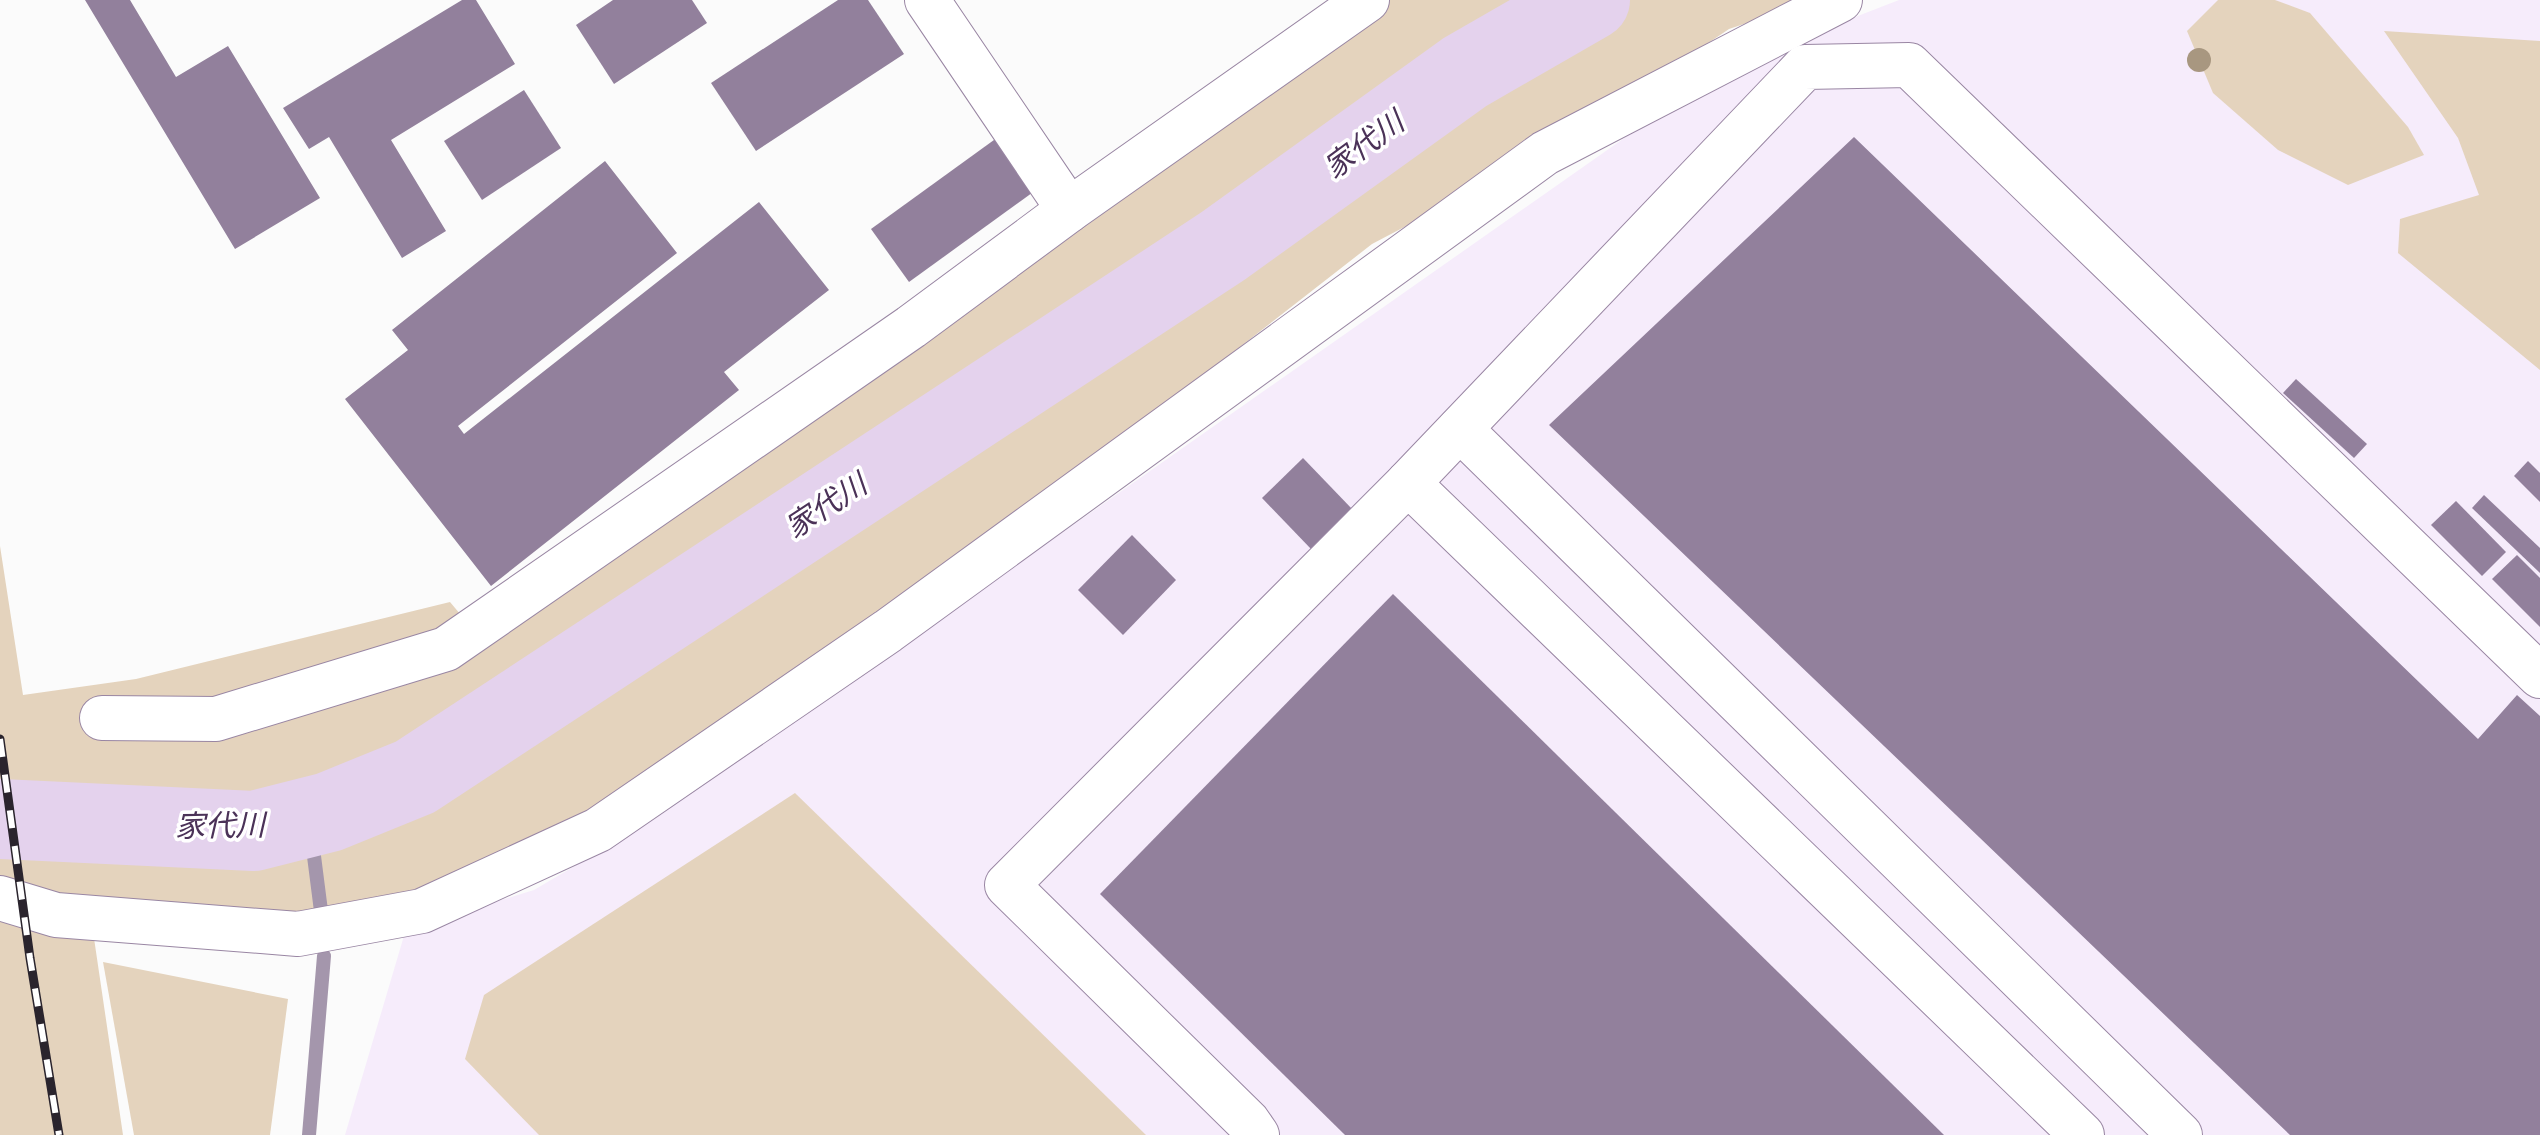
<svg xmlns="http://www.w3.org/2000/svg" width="2540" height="1135" font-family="'Titillium Web','Noto Sans JP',sans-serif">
<rect width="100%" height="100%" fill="#fbfbfb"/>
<!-- built -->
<path fill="#f6ecfb" d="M1899 0H2540V1135H345L406 929 534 890 653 820 1724 68Z"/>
<!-- green -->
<g fill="#e4d3bd">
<path d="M1344 0H1816L1729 29 1545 153 1372 244 791 697 458 893 230 924 90 911 123 1135H0V546L23 695 136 679 450 602 482 640Z"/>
<path d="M2218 0H2275L2310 13 2408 127 2424 155 2348 185 2278 150 2213 93 2187 31Z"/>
<path d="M2384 31 2540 41V370L2398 253 2400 219 2479 195 2458 138Z"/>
<path d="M795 793 1146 1135H539L465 1059 484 995Z"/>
<path d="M103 962 288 999 270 1135H134Z"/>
</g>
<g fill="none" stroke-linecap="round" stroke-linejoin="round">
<!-- stream -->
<g stroke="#a496ac" stroke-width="14">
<path d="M309 817 321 911"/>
<path d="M309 1135 324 956"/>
</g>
<!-- river -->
<path stroke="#e4d2ed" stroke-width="80" d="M0 819 254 831 329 812 415 777 1223 246 1465 72 1590 0"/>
</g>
<!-- building -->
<g fill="#92809c">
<path d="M85 0H130L176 77 228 46 320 198 235 249Z"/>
<path d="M462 0H476L515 64 391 140 446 231 402 258 329 137 309 149 283 108Z"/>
<path d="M613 0H692L707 23 614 84 576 25Z"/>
<path d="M838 0H868L904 54 756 151 711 83Z"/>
<path d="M524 90 561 148 482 200 444 141Z"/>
<path d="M1005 132 1043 185 909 282 871 229Z"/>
<path d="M1854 137 2478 739 2517 695 2540 716V1135H2290L1549 425Z"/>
<path d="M605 161 677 253 458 426 464 434 759 202 829 290 724 372 739 390 491 586 345 399 408 350 392 330Z"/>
<path d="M2296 379 2367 444 2354 458 2283 393Z"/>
<path d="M1303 458 1353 510 1312 550 1262 498Z"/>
<path d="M2528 461 2540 473V502L2514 476Z"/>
<path d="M2484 495 2540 548V573L2472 508Z"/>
<path d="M2456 501 2506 552 2482 576 2431 525Z"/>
<path d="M1132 535 1176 580 1123 635 1078 590Z"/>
<path d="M2517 555 2540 578V627L2492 579Z"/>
<path d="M1393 594 1944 1135H1345L1100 894Z"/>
</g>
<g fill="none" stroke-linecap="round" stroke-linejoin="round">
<defs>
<g id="minor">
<path d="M927 0 1069 210"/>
<path d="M1460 429 2180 1135"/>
<path d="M1408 483 1805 67 1909 65 2540 676"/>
<path d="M102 718 216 719 446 649 911 327 1069 210 1367 0"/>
<path d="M0 898 56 915 298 934 422 911 598 830 888 631 1545 153 1840 0"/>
<path d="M1257 1135 1248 1122 1007 885 1408 483 2082 1135"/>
</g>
</defs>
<!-- minor casing -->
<use href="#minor" stroke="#9986a3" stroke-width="46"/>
<!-- minor -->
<use href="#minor" stroke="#fff" stroke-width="44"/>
<defs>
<path id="rail" d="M0 739 30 958 59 1135"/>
</defs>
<!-- rail casing -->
<use href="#rail" stroke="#2a242d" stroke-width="9"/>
<!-- rail -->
<use href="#rail" stroke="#fff" stroke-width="6" stroke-dasharray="18" stroke-linecap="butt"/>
</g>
<!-- trees -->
<circle fill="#a89780" cx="2199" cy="60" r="12"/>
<g text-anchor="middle" stroke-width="7" stroke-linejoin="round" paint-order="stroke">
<!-- water labels -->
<g font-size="30" font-style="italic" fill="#4b3258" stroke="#fff">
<text transform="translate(1364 145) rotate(-36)" y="10">家代川</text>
<text transform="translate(826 506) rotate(-33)" y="10">家代川</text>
<text transform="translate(220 826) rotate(-1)" y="10">家代川</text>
</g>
</g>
</svg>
